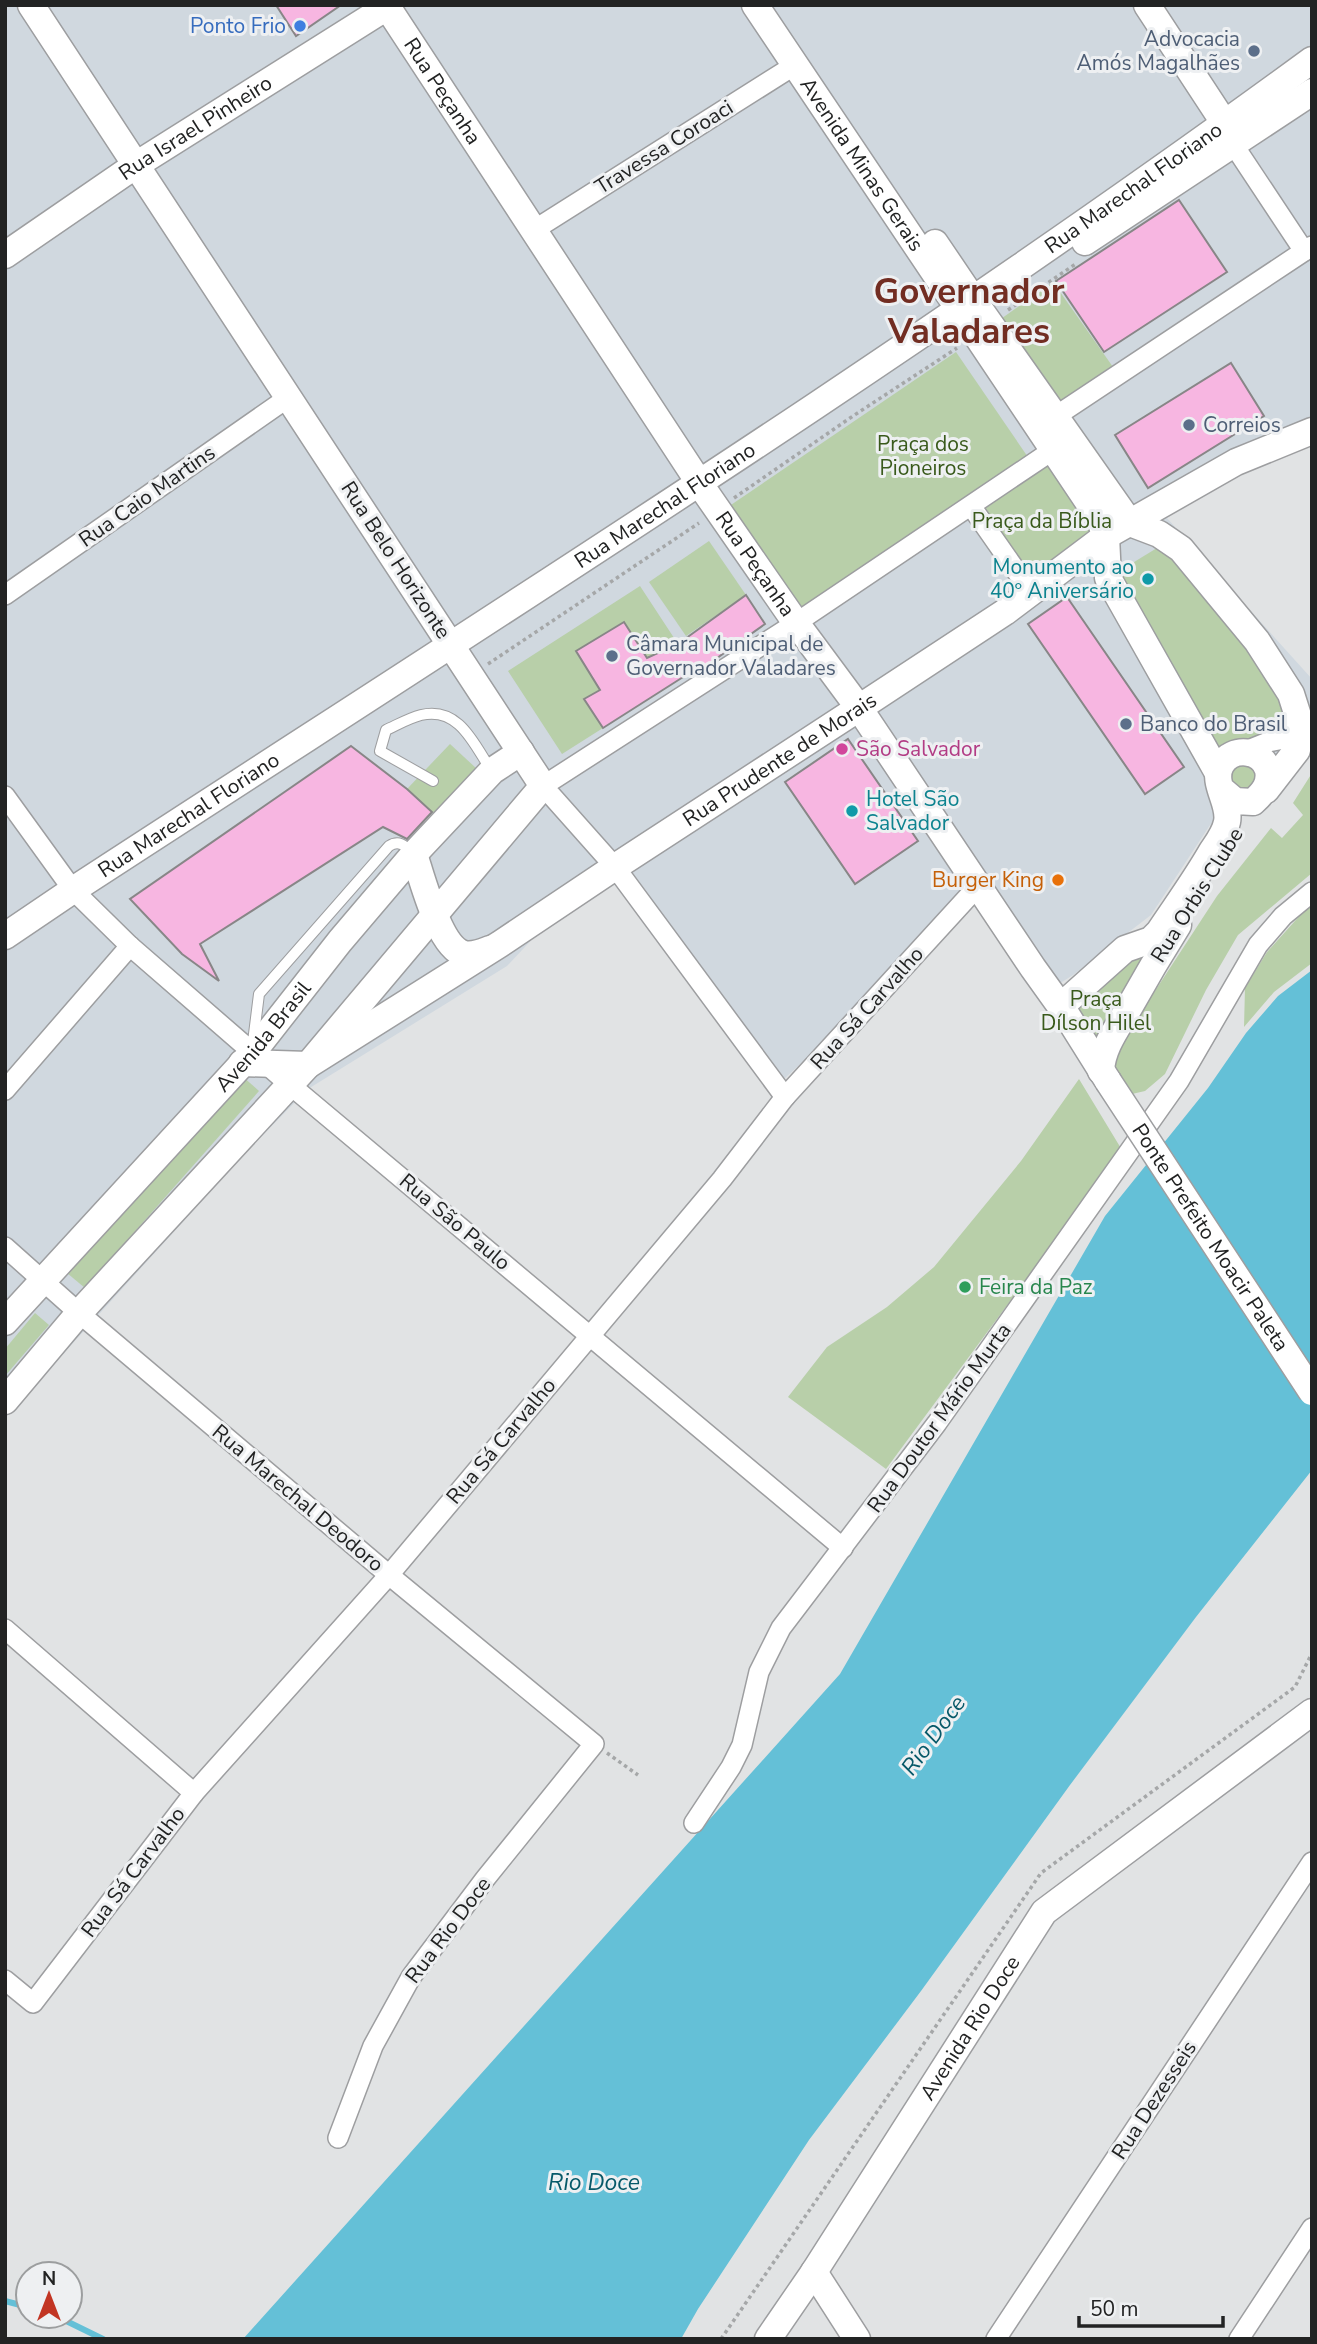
<svg xmlns="http://www.w3.org/2000/svg" width="1317" height="2344" font-family="'Nunito Sans',sans-serif">
<rect width="100%" height="100%" fill="#e1e3e4"/>
<!-- built -->
<path fill="#d0d8df" d="M5 5H1312V421L1157 507 1312 679V737L1210 825 1151 915 1073 975 1038 997 974 905 784 1079 614 852 507 966 308 1089 248 1150 5 1418Z"/>
<!-- green -->
<g fill="#b8cfa9">
<path d="M1053 282 1113 367 1058 405 998 321Z"/>
<path d="M956 352 1032 463 796 622 722 511Z"/>
<path d="M1052 456 1101 534 1033 587 976 506Z"/>
<path d="M1170 540 1257 641 1300 736 1217 771 1108 578Z"/>
<path d="M709 541 746 595 686 636 649 582Z"/>
<path d="M640 586 678 644 584 700 603 728 562 754 508 671Z"/>
<path d="M450 744 477 769 434 814 407 789Z"/>
<path d="M1229 760 1264 771 1247 798 1221 772Z"/>
<path d="M1312 773V873L1238 935 1206 990 1165 1074 1145 1091 1132 1094 1114 1065 1119 1046 1217 896 1271 828 1282 838 1303 815 1293 803Z"/>
<path d="M1312 902V963L1274 992 1244 1027 1245 988 1267 952Z"/>
<path d="M1126 951 1147 954 1100 1048 1068 1007Z"/>
<path d="M242 1076 259 1091 85 1288 67 1273Z"/>
<path d="M1079 1079 1122 1150 886 1469 788 1397 827 1347 887 1307 934 1267 1021 1161Z"/>
<path d="M35 1313 49 1325 5 1376V1349Z"/>
</g>
<!-- water -->
<path fill="#64c0d7" d="M1312 970V1470L1196 1617 1070 1785 921 1991 809 2140 698 2309 681 2339H243L840 1674 1105 1216 1208 1088 1246 1033 1278 996Z"/>
<g fill="none" stroke-linecap="round" stroke-linejoin="round">
<!-- stream -->
<g stroke="#64c0d7" stroke-width="6">
<path d="M5 2301 28 2307"/>
<path d="M56 2316 103 2339"/>
</g>
</g>
<!-- building -->
<g fill="#f7b6e1" stroke="#888687" stroke-width="2">
<path d="M276 5H341L296 36Z"/>
<path d="M1179 200 1227 272 1104 352 1056 281Z"/>
<path d="M1231 363 1264 416 1148 488 1115 435Z"/>
<path d="M746 595 765 624 693 675 691 672 603 728 584 699 600 690 576 651 624 622 647 658 678 644Z"/>
<path d="M1067 597 1184 767 1145 794 1028 624Z"/>
<path d="M848 739 918 841 855 884 785 782Z"/>
<path d="M351 746 407 789 432 812 407 839 383 827 200 944 219 981 182 954 130 899Z"/>
</g>
<g fill="none" stroke-linecap="round" stroke-linejoin="round">
<defs>
<g id="lane">
<path d="M433 781 380 751 386 730C397 725 409 718 421 715 459 706 474 744 491 770"/>
<path d="M253 1042 259 994 389 846C400 839 406 847 414 854"/>
</g>
<g id="street">
<path d="M1233 144 1304 251"/>
<path d="M534 230 795 65"/>
<path d="M1056 416 1312 246"/>
<path d="M971 506 1031 592"/>
<path d="M5 595 289 397"/>
<path d="M1243 752 1268 742 1311 734"/>
<path d="M5 796 73 890 130 946 289 1084 843 1548"/>
<path d="M5 1090 130 946"/>
<path d="M785 1097 615 867 543 786 796 623 1053 450"/>
<path d="M5 1247 79 1313 389 1575 594 1744 485 1879 411 1977 373 2046 338 2138"/>
<path d="M5 1629 194 1793"/>
<path d="M694 1823 731 1767 742 1745 759 1672 781 1628 937 1423 1179 1081 1258 945 1283 916 1312 892"/>
<path d="M5 1980 33 2003 194 1793 389 1575 722 1179 785 1097 978 886"/>
<path d="M996 2339 1312 1862"/>
<path d="M1239 2339 1312 2228"/>
</g>
<g id="secondary">
<path id="s1" d="M386 5 706 493 796 623 859 708 1033 968 1066 1014 1108 1081"/>
<path id="s2" d="M755 5 1099 518 1106 536 1108 578 1218 773"/>
<path d="M1147 5 1225 124"/>
<path d="M1085 242 1312 92"/>
<path d="M935 243 981 311 1130 523"/>
<path id="s3" d="M5 255 136 165 390 5"/>
<path d="M1130 523 1159 534 1181 549 1257 641 1291 694 1298 716 1300 729 1297 750 1266 790"/>
<path d="M414 854C422 878 439 947 464 954 474 956 482 952 490 949"/>
<path id="s4" d="M5 936 73 890C489 619 911 354 1312 60"/>
<path d="M1069 999 1125 949 1151 940 1159 932C1177 905 1196 879 1212 851 1218 842 1225 833 1227 822 1231 803 1211 783 1221 765 1232 746 1262 749 1268 770 1271 784 1263 793 1253 802L1235 801 1222 790"/>
<path id="s5" d="M242 1063 308 1065 500 944 615 867 859 708 1005 612 1106 536 1236 462 1312 431"/>
<path d="M1101 1071C1102 1047 1118 1027 1130 1006 1145 979 1161 952 1178 925"/>
<path id="s6" d="M5 1322 253 1052 340 941 414 854 492 771 521 752"/>
<path d="M5 1401 79 1313 308 1065 543 786 31 5"/>
<path d="M814 2272 857 2339"/>
<path id="s7" d="M768 2339 814 2272 1044 1912 1312 1712"/>
</g>
</defs>
<!-- lane casing -->
<use href="#lane" stroke="#9d9ea0" stroke-width="12"/>
<!-- street casing -->
<use href="#street" stroke="#9d9ea0" stroke-width="22"/>
<!-- secondary casing -->
<use href="#secondary" stroke="#9d9ea0" stroke-width="29"/>
<!-- path -->
<g stroke="#a5a7a8" stroke-width="3.5" stroke-dasharray="3.5 3.5" stroke-linecap="butt">
<path d="M1008 310 1077 263"/>
<path d="M734 498 853 416 957 348"/>
<path d="M488 664 699 523"/>
<path d="M607 1753 638 1775"/>
<path d="M721 2339 1041 1873 1295 1687 1312 1653"/>
</g>
<!-- lane -->
<use href="#lane" stroke="#fff" stroke-width="10"/>
<!-- street -->
<use href="#street" stroke="#fff" stroke-width="19"/>
<!-- secondary -->
<use href="#secondary" stroke="#fff" stroke-width="26"/>
<defs>
<g id="secondary-bridge">
<path id="s8" d="M1108 1081 1312 1392"/>
</g>
</defs>
<!-- secondary-bridge casing -->
<use href="#secondary-bridge" stroke="#9d9ea0" stroke-width="29" stroke-linecap="butt"/>
<!-- secondary-bridge -->
<use href="#secondary-bridge" stroke="#fff" stroke-width="26"/>
</g>
<!-- markers -->
<circle fill="#3f7fe0" stroke="#eef0f2" stroke-width="2.5" cx="300" cy="26" r="7"/>
<g fill="#5c6f8a" stroke="#eef0f2" stroke-width="2.5">
<circle cx="1254" cy="51" r="7"/>
<circle cx="1189" cy="425" r="7"/>
<circle cx="612" cy="656" r="7"/>
<circle cx="1126" cy="724" r="7"/>
</g>
<g fill="#0f9aa8" stroke="#eef0f2" stroke-width="2.5">
<circle cx="1148" cy="579" r="7"/>
<circle cx="852" cy="811" r="7"/>
</g>
<circle fill="#d1479c" stroke="#eef0f2" stroke-width="2.5" cx="842" cy="749" r="7"/>
<circle fill="#e8710a" stroke="#eef0f2" stroke-width="2.5" cx="1058" cy="880" r="7"/>
<circle fill="#2e9e5b" stroke="#eef0f2" stroke-width="2.5" cx="965" cy="1287" r="7"/>
<g text-anchor="middle" stroke-width="6" stroke-linejoin="round" paint-order="stroke">
<!-- shop labels -->
<g font-size="21" fill="#366cbe" stroke="#eef0f2" text-anchor="end">
<text x="286" y="33">Ponto Frio</text>
</g>
<!-- service labels -->
<g font-size="21" fill="#4e5e75" stroke="#eef0f2" text-anchor="start">
<text x="1240" y="46" text-anchor="end">Advocacia<tspan x="1240" dy="24">Amós Magalhães</tspan></text>
<text x="1203" y="432">Correios</text>
<text x="626" y="651">Câmara Municipal de<tspan x="626" dy="24">Governador Valadares</tspan></text>
<text x="1140" y="731">Banco do Brasil</text>
</g>
<!-- street labels -->
<g font-size="21" fill="#222323" stroke="#eef0f2">
<text dy="7" stroke="none"><textPath href="#s1" startOffset="103">Rua Peçanha</textPath></text>
<text dy="7" stroke="none"><textPath href="#s3" startOffset="229">Rua Israel Pinheiro</textPath></text>
<text transform="translate(664 147) rotate(-32)" y="7">Travessa Coroaci</text>
<text dy="7" stroke="none"><textPath href="#s2" startOffset="192">Avenida Minas Gerais</textPath></text>
<text dy="7" stroke="none"><textPath href="#s4" startOffset="1354">Rua Marechal Floriano</textPath></text>
<text transform="translate(147 496) rotate(-35)" y="7">Rua Caio Martins</text>
<text dy="7" stroke="none"><textPath href="#s4" startOffset="788">Rua Marechal Floriano</textPath></text>
<text transform="translate(396 560) rotate(57)" y="7">Rua Belo Horizonte</text>
<text dy="7" stroke="none"><textPath href="#s1" startOffset="670">Rua Peçanha</textPath></text>
<text dy="7" stroke="none"><textPath href="#s5" startOffset="628">Rua Prudente de Morais</textPath></text>
<text dy="7" stroke="none"><textPath href="#s4" startOffset="220">Rua Marechal Floriano</textPath></text>
<text transform="translate(1197 895) rotate(-58)" y="7">Rua Orbis Clube</text>
<text transform="translate(867 1008) rotate(-48)" y="7">Rua Sá Carvalho</text>
<text dy="7" stroke="none"><textPath href="#s6" startOffset="385">Avenida Brasil</textPath></text>
<text transform="translate(455 1222) rotate(40)" y="7">Rua São Paulo</text>
<text dy="7" stroke="none"><textPath href="#s8" startOffset="187">Ponte Prefeito Moacir Paleta</textPath></text>
<text transform="translate(939 1418) rotate(-54)" y="7">Rua Doutor Mário Murta</text>
<text transform="translate(501 1441) rotate(-50)" y="7">Rua Sá Carvalho</text>
<text transform="translate(298 1498) rotate(40)" y="7">Rua Marechal Deodoro</text>
<text transform="translate(133 1872) rotate(-53)" y="7">Rua Sá Carvalho</text>
<text transform="translate(448 1930) rotate(-53)" y="7">Rua Rio Doce</text>
<text dy="7" stroke="none"><textPath href="#s7" startOffset="371">Avenida Rio Doce</textPath></text>
<text transform="translate(1154 2100) rotate(-57)" y="7">Rua Dezesseis</text>
</g>
<!-- park labels -->
<g font-size="21" fill="#395a1b" stroke="#eef0f2">
<text x="923" y="451">Praça dos<tspan x="923" dy="24">Pioneiros</tspan></text>
<text x="1042" y="528">Praça da Bíblia</text>
<text x="1096" y="1006">Praça<tspan x="1096" dy="24">Dílson Hilel</tspan></text>
</g>
<!-- culture labels -->
<g font-size="21" fill="#0d838f" stroke="#eef0f2" text-anchor="end">
<text x="1134" y="574">Monumento ao<tspan x="1134" dy="24">40º Aniversário</tspan></text>
<text x="866" y="806" text-anchor="start">Hotel São<tspan x="866" dy="24">Salvador</tspan></text>
</g>
<!-- hotel labels -->
<g font-size="21" fill="#b23c85" stroke="#eef0f2" text-anchor="start">
<text x="856" y="756">São Salvador</text>
</g>
<!-- food labels -->
<g font-size="21" fill="#c56008" stroke="#eef0f2" text-anchor="end">
<text x="1044" y="887">Burger King</text>
</g>
<!-- leisure labels -->
<g font-size="21" fill="#27864d" stroke="#eef0f2" text-anchor="start">
<text x="979" y="1294">Feira da Paz</text>
</g>
<!-- water labels -->
<g font-size="23" font-style="italic" fill="#075969" stroke="#eef0f2">
<text transform="translate(933 1735) rotate(-54)" y="8">Rio Doce</text>
<text x="594" y="2190">Rio Doce</text>
</g>
<!-- town labels -->
<g font-size="35" font-weight="bold" fill="#722d22" stroke="#eef0f2">
<text x="969" y="303">Governador<tspan x="969" dy="40">Valadares</tspan></text>
</g>
</g>
<!-- border -->
<rect width="1317" height="2344" fill="none" stroke="#222323" stroke-width="14"/>
<!-- north arrow -->
<g transform="translate(49 2295)"><circle r="33" fill="#eef0f2" stroke="#9c9e9f" stroke-width="2"/>
<path d="M0-5L12 26L0 18L-12 26Z" fill="#c23523"/>
<text y="-10" font-size="19" font-weight="bold" text-anchor="middle" fill="#222323">N</text>
</g>
<!-- scale -->
<path d="M1079 2316v10h144v-10" fill="none" stroke="#222323" stroke-width="3.5"/>
<text x="1090" y="2316" font-size="21" fill="#222323" stroke="#eef0f2" stroke-width="5" paint-order="stroke">50 m</text>
</svg>
